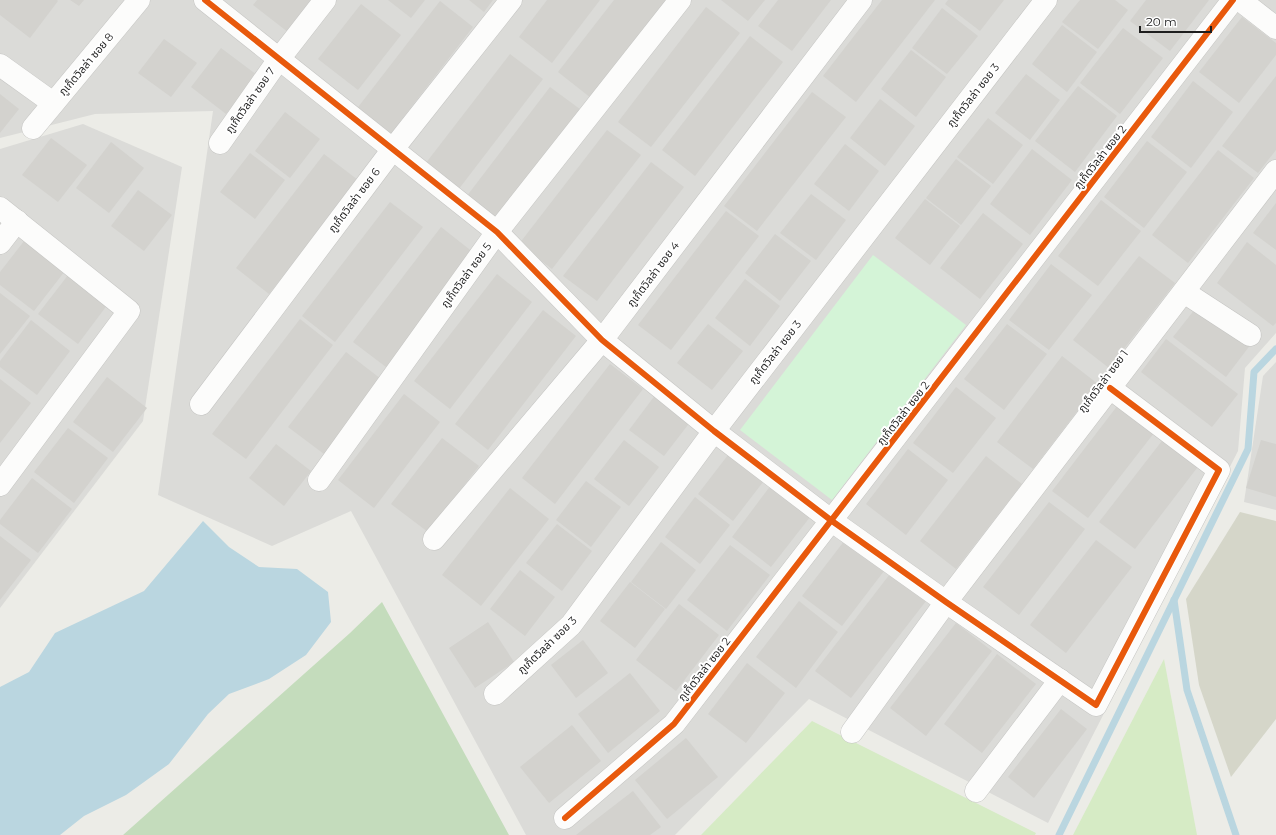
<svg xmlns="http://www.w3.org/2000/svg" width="1276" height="835" font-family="Montserrat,'Noto Sans Thai',sans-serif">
<rect width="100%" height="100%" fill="#ecece7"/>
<!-- residential -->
<g fill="#dbdbd8">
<path d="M0 0H1276V333L1245 368 1238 451 1048 823 809 699 675 835H526L351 511 272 546 158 495 213 111 95 114 0 138Z"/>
<path d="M83 124 182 167 143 421 0 608V149Z"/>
<path d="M1276 362V510L1244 502 1263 376Z"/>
</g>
<!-- construction -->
<path fill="#d5d6c9" d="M1240 512 1276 521V719L1231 777 1199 685 1186 599Z"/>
<!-- grass -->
<g fill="#d6ebc5">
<path d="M1164 659 1197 835H1073Z"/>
<path d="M812 721 1036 833 1035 835H701Z"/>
</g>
<!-- forest -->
<path fill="#c4dcbc" d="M382 602 509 835H123L350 633Z"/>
<!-- park -->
<path fill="#d4f4d7" d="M873 255 966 325 832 500 740 430Z"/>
<!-- water -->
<path fill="#bad6e0" d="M203 521 229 547 259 567 297 569 328 592 331 622 306 655 269 679 229 694 208 714 169 764 126 795 84 816 60 835H0V687L29 672 55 633 144 591Z"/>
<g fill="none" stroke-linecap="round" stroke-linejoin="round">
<!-- stream -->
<g stroke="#bad6e0" stroke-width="7">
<path d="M1174 600 1187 690 1236 835"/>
<path d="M1059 835 1248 449 1254 372 1276 349"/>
</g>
</g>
<!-- building -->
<g fill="#d3d2ce">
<path d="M0 0H57L58 1 30 38 0 15Z"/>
<path d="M70 0H84L79 6Z"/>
<path d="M257 0H321L293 36 253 5Z"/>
<path d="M388 0H425L411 18Z"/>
<path d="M469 0H493L484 12Z"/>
<path d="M547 0H600L552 63 519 37Z"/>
<path d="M614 0H667L591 98 558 72Z"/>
<path d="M721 0H765L748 21Z"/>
<path d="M778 0H831L792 51 758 26Z"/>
<path d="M882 0H935L856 102 823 76Z"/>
<path d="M948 0H1004L980 31 945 4Z"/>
<path d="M1080 0H1115L1128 10 1098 49 1062 22Z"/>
<path d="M1146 0H1209L1170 51 1130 21Z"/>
<path d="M440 1 473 27 385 141 352 115Z"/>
<path d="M361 4 401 35 358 90 318 59Z"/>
<path d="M706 7 740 33 651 147 618 122Z"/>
<path d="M942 8 978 36 947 74 912 48Z"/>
<path d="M1242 17 1276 43V55L1239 103 1199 72Z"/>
<path d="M1062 25 1097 52 1067 92 1032 64Z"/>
<path d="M1123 28 1163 58 1120 114 1080 83Z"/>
<path d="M750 36 783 62 695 176 662 150Z"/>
<path d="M164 39 197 63 171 97 138 73Z"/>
<path d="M221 48 257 75 226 114 191 87Z"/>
<path d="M911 50 946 77 916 117 881 89Z"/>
<path d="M510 54 543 79 455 194 422 168Z"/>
<path d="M1026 74 1060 100 1030 140 995 113Z"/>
<path d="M1276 76V150L1258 173 1222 146Z"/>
<path d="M1193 81 1233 112 1191 168 1151 137Z"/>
<path d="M1078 86 1117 116 1075 172 1035 141Z"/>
<path d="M550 87 584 112 495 226 463 201Z"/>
<path d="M812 92 846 117 757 231 724 206Z"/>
<path d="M0 94 19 109 0 133Z"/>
<path d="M880 99 915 126 885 166 850 138Z"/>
<path d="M285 112 320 139 290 178 255 151Z"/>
<path d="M988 118 1023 145 993 184 957 157Z"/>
<path d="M607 130 641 155 552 269 519 244Z"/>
<path d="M51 138 87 165 58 202 22 175Z"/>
<path d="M1147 141 1187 172 1144 228 1104 197Z"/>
<path d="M111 142 144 168 109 213 76 188Z"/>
<path d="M845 144 879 171 849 211 814 184Z"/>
<path d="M1032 149 1072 180 1030 235 990 204Z"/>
<path d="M1218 150 1254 178 1188 263 1152 235Z"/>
<path d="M250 153 285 180 255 219 220 192Z"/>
<path d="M324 154 358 180 269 294 236 268Z"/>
<path d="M956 159 991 186 961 225 926 198Z"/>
<path d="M651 162 684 187 597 301 563 276Z"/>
<path d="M138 190 172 215 144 251 111 226Z"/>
<path d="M811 194 846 220 816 260 780 233Z"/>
<path d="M925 199 960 226 930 265 895 238Z"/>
<path d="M1101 200 1141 231 1098 286 1058 256Z"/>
<path d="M390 202 423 227 335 342 302 316Z"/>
<path d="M1276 203V250L1253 233Z"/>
<path d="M726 211 759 236 671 350 638 325Z"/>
<path d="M983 213 1023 244 980 299 940 268Z"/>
<path d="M441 227 474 253 386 367 353 342Z"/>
<path d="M775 234 811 261 780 301 745 273Z"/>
<path d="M28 236 68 267 34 311 0 285V272Z"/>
<path d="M1247 242 1276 265V323L1273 326 1217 283Z"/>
<path d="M1139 256 1175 283 1109 368 1073 340Z"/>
<path d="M1051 264 1092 295 1049 350 1009 320Z"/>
<path d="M72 270 111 300 78 344 38 314Z"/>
<path d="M497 274 532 302 450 409 414 381Z"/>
<path d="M745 279 780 306 750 346 715 318Z"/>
<path d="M0 293 30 316 0 354Z"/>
<path d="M1199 304 1251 344 1226 377 1173 337Z"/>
<path d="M543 310 576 336 488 450 455 424Z"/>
<path d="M300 319 333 345 246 459 212 434Z"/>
<path d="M31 320 70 351 37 395 0 367V361Z"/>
<path d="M708 324 743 351 712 390 677 363Z"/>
<path d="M1007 324 1047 354 1004 410 964 379Z"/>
<path d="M1166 339 1238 394 1212 427 1141 372Z"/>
<path d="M346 352 381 379 324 454 288 427Z"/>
<path d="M1062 356 1098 384 1033 469 997 442Z"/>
<path d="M610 364 643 389 555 504 522 478Z"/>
<path d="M107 377 147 408 113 452 73 422Z"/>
<path d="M0 379 31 403 0 443Z"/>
<path d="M956 387 996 418 953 473 913 443Z"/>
<path d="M659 390 694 417 664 456 629 430Z"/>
<path d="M404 394 440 422 374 508 338 480Z"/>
<path d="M1118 405 1154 433 1088 518 1052 491Z"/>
<path d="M68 428 108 458 74 503 34 472Z"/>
<path d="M1165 437 1200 464 1135 549 1099 522Z"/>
<path d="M442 438 479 466 428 532 391 504Z"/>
<path d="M624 440 659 467 629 506 594 479Z"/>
<path d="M1261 440 1276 444V497L1246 488Z"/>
<path d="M276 444 311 471 284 506 249 478Z"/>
<path d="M908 449 948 480 906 535 866 504Z"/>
<path d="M728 455 763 482 733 521 698 494Z"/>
<path d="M986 456 1022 484 956 569 920 541Z"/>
<path d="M32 478 72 509 38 553 0 524V520Z"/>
<path d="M586 481 621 507 591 547 556 520Z"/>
<path d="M774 481 814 512 771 567 732 537Z"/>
<path d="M510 488 549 519 481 606 442 575Z"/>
<path d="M695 497 730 525 700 564 665 537Z"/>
<path d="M1049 502 1085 529 1019 615 983 587Z"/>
<path d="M557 524 592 551 562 591 526 563Z"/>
<path d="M0 536 31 560 0 600Z"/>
<path d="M845 540 884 571 842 626 802 596Z"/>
<path d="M1096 540 1132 567 1066 653 1030 625Z"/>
<path d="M661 542 696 570 666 609 631 582Z"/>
<path d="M730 545 770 575 727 631 687 600Z"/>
<path d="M520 570 555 597 525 636 490 609Z"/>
<path d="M890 574 926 601 851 698 815 671Z"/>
<path d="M630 582 665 609 635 648 600 621Z"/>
<path d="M799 601 838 632 796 688 756 657Z"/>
<path d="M679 604 719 635 676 691 636 660Z"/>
<path d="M488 622 514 662 475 688 449 648Z"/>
<path d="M956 623 992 651 926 736 890 708Z"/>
<path d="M583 640 608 673 576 698 551 665Z"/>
<path d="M997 654 1036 684 982 753 944 724Z"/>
<path d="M747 663 785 693 746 743 708 714Z"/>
<path d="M630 673 660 711 608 753 578 714Z"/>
<path d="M1061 709 1087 729 1034 798 1008 777Z"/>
<path d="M572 725 601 761 549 803 520 767Z"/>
<path d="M686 738 718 777 667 819 635 780Z"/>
<path d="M633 791 661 827 650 835H576Z"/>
</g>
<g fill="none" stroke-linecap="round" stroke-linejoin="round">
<defs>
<g id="minor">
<path d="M205 0 497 232 602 340 714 431 832 521 946 602 1096 705 1219 470 1110 388"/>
<path d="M1240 0 1276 28"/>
<path d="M0 65 53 103"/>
<path d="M33 128 139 0"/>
<path d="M220 143 279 59 325 0"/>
<path d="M0 208 129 311 0 485"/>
<path d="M0 243 17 221"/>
<path d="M1184 292 1250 335"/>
<path d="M201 404 393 149 511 0"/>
<path d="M319 480 497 232 680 0"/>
<path d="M434 539 602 340 861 0"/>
<path d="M495 694 571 625 714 431 1046 0"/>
<path d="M852 732 946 602 1276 171"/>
<path d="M976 791 1060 680"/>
<path d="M565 818 674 724 1233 0"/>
</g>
</defs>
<!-- minor casing -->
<use href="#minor" stroke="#c5c5c3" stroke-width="23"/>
<!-- minor -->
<use href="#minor" stroke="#fcfcfb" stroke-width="22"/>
<defs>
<g id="cycleway">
<path d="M205 0 497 232 602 340 714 431 832 521 946 602 1096 705 1219 470 1110 388"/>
<path d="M565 818 674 724 1233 0"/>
</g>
</defs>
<!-- cycleway casing -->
<use href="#cycleway" stroke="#fff" stroke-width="8"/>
<!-- cycleway -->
<use href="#cycleway" stroke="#e8590c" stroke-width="6"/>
</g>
<g text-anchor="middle" stroke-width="4" stroke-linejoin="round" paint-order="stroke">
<!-- street labels -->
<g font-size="11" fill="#1e1e1e" stroke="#fff">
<text transform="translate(86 64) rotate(-50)" y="4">ภูเก็ตวิลล่า ซอย 8</text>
<text transform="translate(973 95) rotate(-52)" y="4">ภูเก็ตวิลล่า ซอย 3</text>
<text transform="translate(250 100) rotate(-55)" y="4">ภูเก็ตวิลล่า ซอย 7</text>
<text transform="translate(1100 157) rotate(-52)" y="4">ภูเก็ตวิลล่า ซอย 2</text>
<text transform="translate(354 200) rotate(-53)" y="4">ภูเก็ตวิลล่า ซอย 6</text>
<text transform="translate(653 274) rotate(-53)" y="4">ภูเก็ตวิลล่า ซอย 4</text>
<text transform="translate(466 275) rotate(-54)" y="4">ภูเก็ตวิลล่า ซอย 5</text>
<text transform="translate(775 352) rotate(-52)" y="4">ภูเก็ตวิลล่า ซอย 3</text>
<text transform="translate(1103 381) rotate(-53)" y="4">ภูเก็ตวิลล่า ซอย 1</text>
<text transform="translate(903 413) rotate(-52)" y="4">ภูเก็ตวิลล่า ซอย 2</text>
<text transform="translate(547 645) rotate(-44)" y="4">ภูเก็ตวิลล่า ซอย 3</text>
<text transform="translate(704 669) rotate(-52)" y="4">ภูเก็ตวิลล่า ซอย 2</text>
</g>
</g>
<!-- scale -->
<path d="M1140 26v6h71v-6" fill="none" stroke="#1e1e1e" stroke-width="2"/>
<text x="1146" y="26" font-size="12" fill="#1e1e1e" stroke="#ffffff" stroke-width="3" paint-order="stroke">20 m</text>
</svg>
